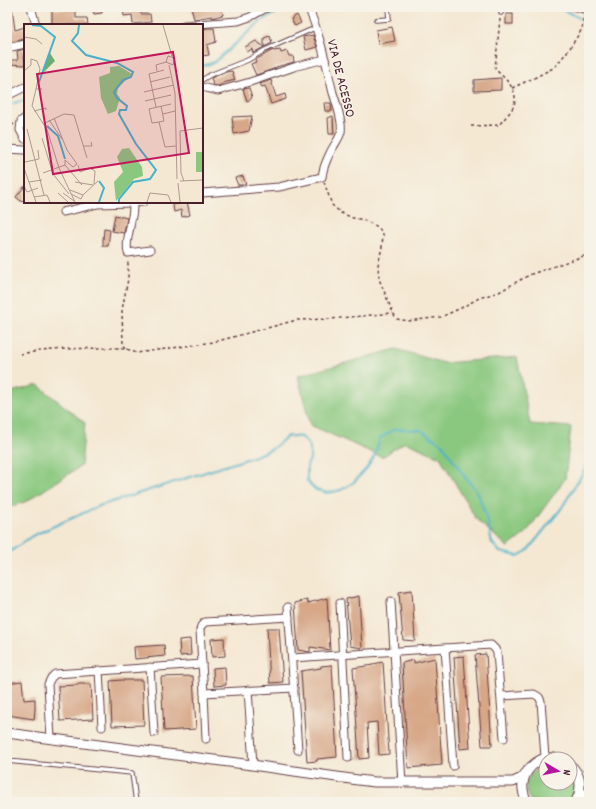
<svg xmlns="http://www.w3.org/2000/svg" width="596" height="809" font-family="Dekko,sans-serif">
<rect width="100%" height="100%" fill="#f7f3e8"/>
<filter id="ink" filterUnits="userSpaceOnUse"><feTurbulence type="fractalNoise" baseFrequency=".025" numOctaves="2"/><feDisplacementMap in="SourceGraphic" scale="8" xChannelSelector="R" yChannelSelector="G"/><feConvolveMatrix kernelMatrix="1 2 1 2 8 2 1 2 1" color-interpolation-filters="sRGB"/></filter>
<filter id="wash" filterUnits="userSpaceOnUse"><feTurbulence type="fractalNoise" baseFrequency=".012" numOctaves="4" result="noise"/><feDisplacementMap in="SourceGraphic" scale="16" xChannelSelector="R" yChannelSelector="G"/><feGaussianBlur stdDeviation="0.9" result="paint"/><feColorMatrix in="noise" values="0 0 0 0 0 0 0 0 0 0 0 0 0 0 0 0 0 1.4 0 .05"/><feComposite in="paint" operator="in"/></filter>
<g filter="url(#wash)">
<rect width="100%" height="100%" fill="#f4e8d3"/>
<!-- green -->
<g fill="#8ac87f" stroke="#6a7455">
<path d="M396 349 444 363 517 357 530 424 571 427 565 479 526 533 508 547 476 519 440 457 405 442 382 457 310 425 298 376Z"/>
<path d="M38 385 85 423 81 466 27 501 7 508V393Z"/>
<path d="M546 763V783H570V771C577 781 577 791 571 802H532C519 787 530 769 546 763Z"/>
</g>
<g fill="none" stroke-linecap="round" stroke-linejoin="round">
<!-- stream -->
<g stroke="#49b0c8" stroke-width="2">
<path d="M557 7 576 16 589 25"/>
<path d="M202 66 215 62 262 20 288 7"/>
<path d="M7 105 25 100"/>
<path d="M7 554 32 536 99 506 250 458 272 449 288 436 302 437 310 447V459L307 466V481L316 490 328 493 341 490 354 482 367 468 374 457 380 438 395 429 421 430 443 445 464 476 478 493 487 520 492 543 500 552 518 556 527 551 561 509 583 473 589 457"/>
</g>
</g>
<g id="blocks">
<!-- building -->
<g fill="#d7a788">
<path d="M7 7H12L15 30 25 27V39L7 43Z"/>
<path d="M65 7H76V18H87L88 25H52V9H65Z"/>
<path d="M92 7H102V13L94 14Z"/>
<path d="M123 7H131L132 12 140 11 141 14H150L151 22 133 24 132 15 124 16Z"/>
<path d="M191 7H221L223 15 212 18V16L194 19Z"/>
<rect x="506" y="14" width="7" height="10"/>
<path d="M297 15 301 23 295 26 291 19Z"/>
<path d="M392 27 395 41 378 44 376 30Z"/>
<path d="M207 28H214L216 42 207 45 209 55 202 56V30Z"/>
<path d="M313 35 317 47 306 50 303 37Z"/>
<path d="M270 36 272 43 264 47V38Z"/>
<path d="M256 41 264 47 253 53 252 49 247 52 245 47Z"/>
<path d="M25 49V54H24L25 65 7 64V60H18L17 51Z"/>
<path d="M273 50 274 51 280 50 281 53 287 51 289 56H293L294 62 276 67V68L256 75 251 64 256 62 255 60Z"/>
<path d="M232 71 235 80 223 83V84L218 86 213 85 211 78 226 72Z"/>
<path d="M501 78V90L474 91V80Z"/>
<path d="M271 80 276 97 285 94 286 99 271 104 265 86 262 87 260 84Z"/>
<path d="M249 88 252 97 251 99 247 101 243 89Z"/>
<path d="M324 103H331L332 111H325Z"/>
<path d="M252 116 249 131 234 134 232 117Z"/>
<path d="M333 116 334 134H329L328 118Z"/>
<path d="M243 176 246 185H238L235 178Z"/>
<path d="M25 186V199L22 202 16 197Z"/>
<path d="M187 202 190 215 182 217 181 210 174 212 173 205Z"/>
<path d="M115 215 127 218 124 233 112 231Z"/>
<path d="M104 229 110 230 108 246H103V240Z"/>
<path d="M412 590 415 641 403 640 399 592Z"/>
<path d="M359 596 362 648 350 646 346 599Z"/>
<path d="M327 598 330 650 310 647V652L298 650 295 603 307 600 308 603Z"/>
<path d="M267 628H279L283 682 270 683Z"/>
<path d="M224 638 225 656 212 657 211 639Z"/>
<path d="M190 639 191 655 180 656 179 640Z"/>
<path d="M164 645 165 656 135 659 134 647Z"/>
<path d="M486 654 492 746H482L475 655Z"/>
<path d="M464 656 470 748 460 749 454 657Z"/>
<path d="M435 658 442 765 408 768 402 663 414 660V663Z"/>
<path d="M383 662 389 754 379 755 377 722 367 723 369 758 359 759 353 668 373 665V664Z"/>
<path d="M332 665 337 757 317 759V761L307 762 301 671 321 668V666Z"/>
<path d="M225 667 226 685 214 686 213 668Z"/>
<path d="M193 676 196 729 164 731 161 677Z"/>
<path d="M122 680H142L144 725 112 726 110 681Z"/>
<path d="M22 681 24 700 35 699V709L34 719 7 715V683Z"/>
<path d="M78 684H91L93 719 60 721 58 686 78 685Z"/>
</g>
</g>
</g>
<g filter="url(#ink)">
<use href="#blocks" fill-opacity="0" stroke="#643d44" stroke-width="1"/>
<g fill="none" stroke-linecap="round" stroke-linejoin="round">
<defs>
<g id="lane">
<path d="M569 7 589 12"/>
<path d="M501 13 503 7"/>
<path d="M376 20 389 19 388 7"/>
<path d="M202 80 210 75 248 60 265 50 315 28"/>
<path d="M7 761 132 773 136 802"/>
</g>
<g id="street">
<path d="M31 7 36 25"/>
<path d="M184 25 238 21 250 17 268 7"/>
<path d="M7 48 25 44"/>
<path d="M202 87 218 91 250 82 297 66 325 59"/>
<path d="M7 96 25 87"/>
<path d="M25 118 21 121 20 130 25 139"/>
<path d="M7 149 25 150"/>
<path d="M202 193 279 187 322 177C323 168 326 161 330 153 333 146 339 140 341 132 343 122 336 102 333 93 326 64 320 34 308 7"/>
<path d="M133 203C133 209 133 215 131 220 130 231 125 243 128 253L150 250"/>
<path d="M63 212 97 204 133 203 143 202"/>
<path d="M391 601 402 783"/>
<path d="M340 603 348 758"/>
<path d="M288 607 298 750"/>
<path d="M445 648 453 766"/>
<path d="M292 658 491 645 495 649 497 653 504 738"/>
<path d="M202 664 204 693 294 688"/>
<path d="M150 667 154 733"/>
<path d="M99 670 102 727"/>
<path d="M248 690 253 765"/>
<path d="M204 693 206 739"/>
<path d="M501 696 534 694 539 697 541 701 545 758"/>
<path d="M51 739 48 684 51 678 55 674 202 664 200 630 201 626 205 622 289 617"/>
</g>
<g id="secondary">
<path d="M7 733 252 765 358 780 375 782H513L522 778 525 774"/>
<path d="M570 765C582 775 582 789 576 802"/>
<path d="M577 799 589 792"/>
<path d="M527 802C524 796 522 790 523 783 525 767 542 754 558 759"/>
</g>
</defs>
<!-- lane casing -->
<use href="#lane" stroke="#643d44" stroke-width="5.5"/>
<!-- street casing -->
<use href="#street" stroke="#643d44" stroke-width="9"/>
<!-- secondary casing -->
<use href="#secondary" stroke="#643d44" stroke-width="11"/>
<!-- path -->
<g stroke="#643d44" stroke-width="1.5" stroke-dasharray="3 3" stroke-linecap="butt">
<path d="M512 88 536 77 555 67 570 48 582 29 584 15"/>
<path d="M471 126 499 125C503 120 512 111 514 105 519 89 505 79 495 69L500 19"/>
<path d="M7 128 14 124"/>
<path d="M324 182 332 205 341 213 353 218 364 220 378 227 383 234 382 247 378 265 379 279 393 313 397 319 408 321 441 317 461 308 479 298 499 292 529 275 589 254"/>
<path d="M126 348 123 344 122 310 128 279V260"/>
<path d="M20 354C55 348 90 348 126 348L131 351 137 353 214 342 297 320 330 319 393 313"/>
<path d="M583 770 589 771"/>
</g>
<!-- lane -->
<use href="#lane" stroke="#fff" stroke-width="3.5"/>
<!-- street -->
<use href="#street" stroke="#fff" stroke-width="7"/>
<!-- secondary -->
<use href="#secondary" stroke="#fff" stroke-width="9"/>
</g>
</g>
<g text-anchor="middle" stroke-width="3" stroke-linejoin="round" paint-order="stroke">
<!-- street labels -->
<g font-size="14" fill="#4a1f2b" stroke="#f7f3e8">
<text transform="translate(342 78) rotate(76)" y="5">VIA DE ACESSO</text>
</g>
</g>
<!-- overview -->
<g transform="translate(24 24)">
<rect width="179" height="179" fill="#f4e8d3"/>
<path d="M95 42 108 50 94 64 93 70 96 74 92 87 84 90 77 74 75 53 86 49V43ZM105 124 118 143 119 152 110 155 92 177 90 158 99 148 93 133 98 125ZM172 128H179V148H172Z" fill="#8ac87f"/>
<path d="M26 29 31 37 19 49 24 31Z" fill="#6fac6e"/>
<path fill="none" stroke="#49b0c8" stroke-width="2" d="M8 1 17 2 31 13 15 58M55 1 54 9 48 17 62 31 93 39 109 48 107 53 99 56 90 68 93 74 103 82 102 86H96L95 90 112 120 132 146 126 155 109 158 95 175V178M23 102 34 112 41 135M75 157 80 164 75 178"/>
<path fill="none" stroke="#b09890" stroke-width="1" d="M139 1 148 32M0 13 12 15 18 20M145 41 151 69 153 155M0 47 7 41V35L13 37 16 45 12 65H18M133 47 132 41 142 38 149 41 151 34 144 32 142 38M126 58 146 53M12 65 8 82 20 101M120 68 150 61M121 77 147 71M132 83 125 50 140 46M125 85 128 99 135 98 141 123 152 122M125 85 147 80M10 87 22 84V86M139 90 151 87M25 96 38 115M135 98 140 97 137 82M3 105 20 171M18 114 29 150 45 170M60 122H68L67 118M1 138 15 135 14 126M41 141 58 161M54 141 56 148 66 144 71 147 70 160M0 144 12 178M19 149 41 141V136L49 143 53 140 43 126 30 94M156 157 179 156M160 157 157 149 156 107 179 104M5 158 18 156M51 158 69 161M154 159 156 178M0 162 3 168 14 164M46 166 59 171 74 157M34 169 44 178M39 169 50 177M47 170 57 175 59 171M10 173 23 171 26 178M51 178 35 144 21 99 40 90 50 91 63 134M123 178 126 169 144 171 147 178"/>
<path fill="#c2185b" fill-opacity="0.15" stroke="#c2185b" stroke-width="2" d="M149 28 165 129 29 150 13 50Z"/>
<rect width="179" height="179" fill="none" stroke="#4a1f2b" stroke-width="2"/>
</g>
<!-- margin -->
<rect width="596" height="809" fill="none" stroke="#f7f3e8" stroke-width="24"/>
<!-- north arrow -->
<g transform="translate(558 771) rotate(99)"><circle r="19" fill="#f7f3e8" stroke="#b29e9c"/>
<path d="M0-3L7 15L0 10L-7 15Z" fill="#b5179e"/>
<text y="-6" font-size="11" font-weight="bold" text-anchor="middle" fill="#4a1f2b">N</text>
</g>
</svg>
